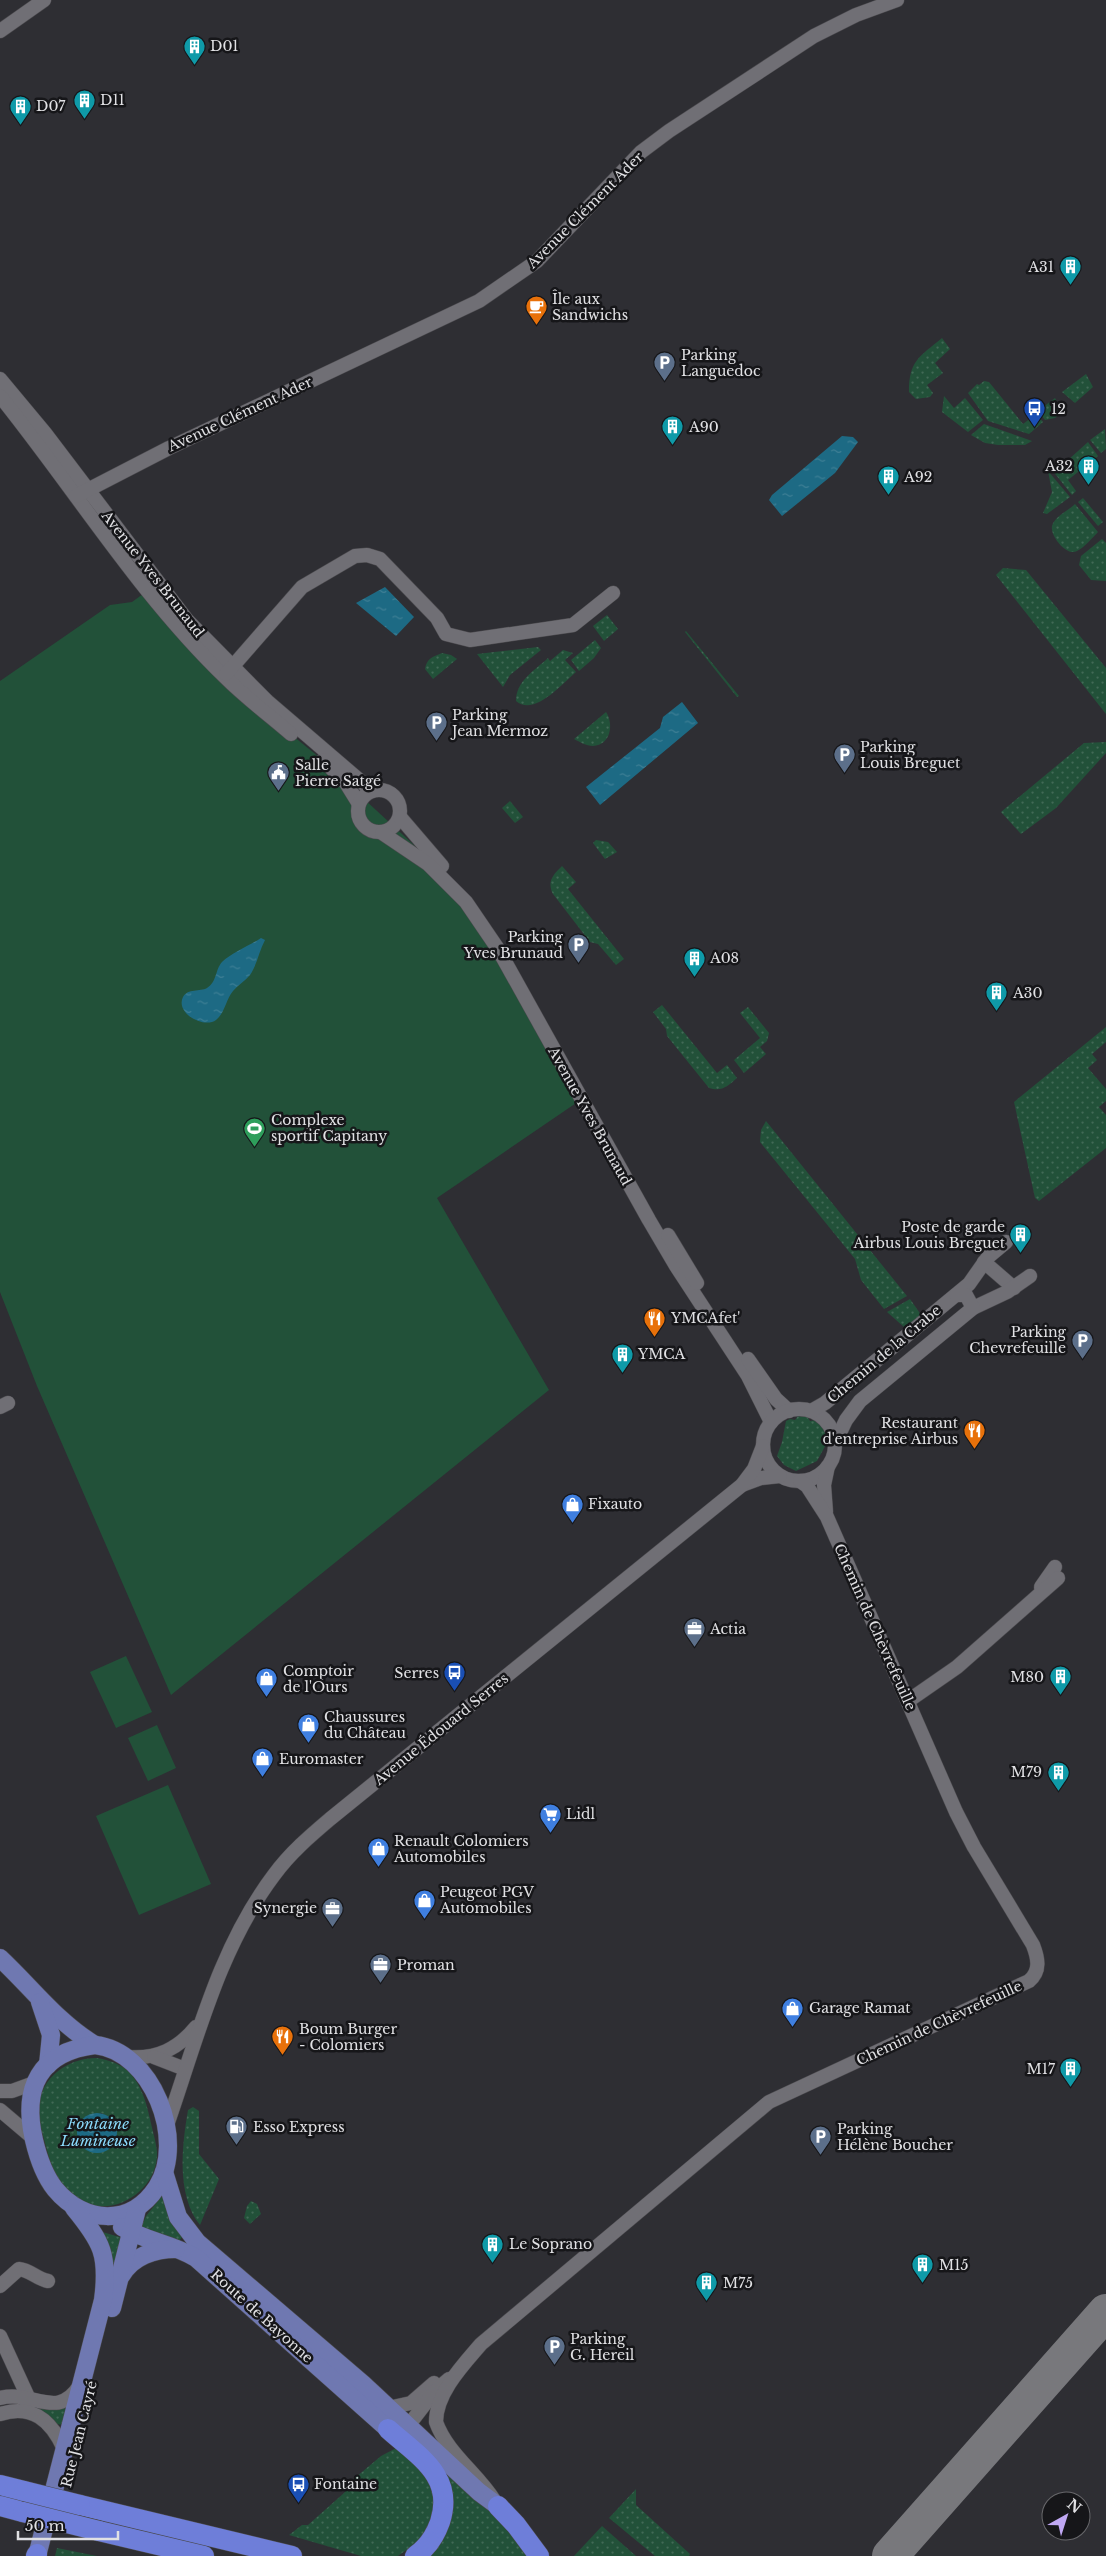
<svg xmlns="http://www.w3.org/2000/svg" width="1106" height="2556" font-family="'Libre Baskerville',serif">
<defs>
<pattern id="grass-dots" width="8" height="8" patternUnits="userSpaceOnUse" patternTransform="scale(1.25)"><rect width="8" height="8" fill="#225139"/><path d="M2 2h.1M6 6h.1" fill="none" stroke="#426a56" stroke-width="1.8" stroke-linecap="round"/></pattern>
<pattern id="water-ripples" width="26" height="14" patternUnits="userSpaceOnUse" patternTransform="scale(1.25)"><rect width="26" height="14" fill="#1d6a84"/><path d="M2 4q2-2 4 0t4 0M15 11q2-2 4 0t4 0" fill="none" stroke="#3e7f95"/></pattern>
</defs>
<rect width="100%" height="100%" fill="#2e2e33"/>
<!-- grass -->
<g fill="url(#grass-dots)" fill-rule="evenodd">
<path d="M942 338 950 349 935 363 943 373 927 385 933 393 930 397 916 399 909 392C909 361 919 357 942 338Z"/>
<path d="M1086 374 1093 387 1075 403 1062 392Z"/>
<path d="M984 381 989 382 1023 424 1036 414 1043 422 1029 434 988 421 968 393 977 384 979 385Z"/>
<path d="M944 396 954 408 965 398 983 420 968 432 942 412Z"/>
<path d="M1055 398 1063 412 1055 418 1045 420 1038 411Z"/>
<path d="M984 424 1032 441 1025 445H998L985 443 971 435Z"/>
<path d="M1105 429 1106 449 1101 453 1090 440Z"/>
<path d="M1088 442 1098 456 1068 480 1076 491 1072 495 1052 470 1065 460H1068Z"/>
<path d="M1048 471 1070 497 1047 514 1043 513 1052 492Z"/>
<path d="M1083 498 1103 522 1098 526 1078 502Z"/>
<path d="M1075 504 1098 532C1092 538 1085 547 1077 551 1067 557 1050 536 1052 526 1054 517 1069 510 1075 504Z"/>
<path d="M1102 539 1106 543V581L1091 580 1079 565 1081 556Z"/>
<path d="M1003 568 1026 570 1106 668V714L996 575Z"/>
<path d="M607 615 618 629 604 641 593 626Z"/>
<path d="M686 631 739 696 737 697 685 632Z"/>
<path d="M595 640 601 648 594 658 579 671 571 660Z"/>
<path d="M538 647 541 650 510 675 503 687 477 654Z"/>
<path d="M563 650 573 653 565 660 576 672C562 684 534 717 516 701 516 681 534 671 548 658L550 661Z"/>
<path d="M442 653 451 655 457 659 433 679 425 669C427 658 432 657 442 653Z"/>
<path d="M606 712C614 724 611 745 593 746 586 746 580 742 574 739Z"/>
<path d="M1106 742V753L1056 808 1021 834 1001 812 1084 743Z"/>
<path d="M510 801 523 817 515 823 502 808Z"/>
<path d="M596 840 608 842 617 852 605 859 593 843Z"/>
<path d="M562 866 576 882 568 889 624 959 616 965 598 944 590 942 553 894C547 881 553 875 562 866Z"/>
<path d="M662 1005 717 1073 727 1065 737 1078C728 1086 722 1092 709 1088L667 1036 666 1029 653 1012Z"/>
<path d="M748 1007 769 1033 767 1041 760 1047 766 1054 744 1073 734 1060 760 1038 740 1013Z"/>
<path d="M1106 1027V1042L1092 1054 1097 1060 1088 1068 1106 1089V1101L1099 1107 1106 1115V1148L1039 1201 1035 1198 1014 1102Z"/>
<path d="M766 1121 907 1296 884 1309 861 1280 855 1259 760 1142 761 1130Z"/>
<path d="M910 1299 924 1319 913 1326 904 1327 887 1312Z"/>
<path d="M798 1416H807L810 1421 816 1420 825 1428 829 1439 817 1461 796 1471 784 1465 777 1456 782 1442 786 1421 790 1419 795 1420Z"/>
<path d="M97 2058C108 2060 119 2063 128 2071 141 2084 146 2101 150 2119 152 2129 156 2141 157 2152 158 2179 135 2203 108 2206 95 2208 79 2203 70 2194 55 2181 50 2161 45 2143 43 2135 40 2126 39 2117 35 2082 64 2058 97 2058ZM101 2113C110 2116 117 2126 117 2136L103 2152H94L79 2138V2125Z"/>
<path d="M193 2107 199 2111V2154L219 2179 200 2225C176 2195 182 2145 188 2110Z"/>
<path d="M162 2196 182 2237 179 2241 140 2230 146 2216Z"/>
<path d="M251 2201 257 2204 261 2214 250 2224 244 2218 247 2206Z"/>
<path d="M99 2231 123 2238 114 2273Z"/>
<path d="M34 2406H68L63 2425 57 2424Z"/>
<path d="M400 2446 429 2473 436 2503 431 2523 422 2539 398 2556H361L289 2535 302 2525H308L344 2493 350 2485 349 2483 381 2456Z"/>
<path d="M434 2459C468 2489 500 2519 528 2556H423L440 2536Z"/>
<path d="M636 2489V2505L690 2554 689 2556H655L609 2518Z"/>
<path d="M602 2526 636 2556H574Z"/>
<path d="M57 2548 97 2556H55Z"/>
</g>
<!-- park -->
<g fill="#225139">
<path d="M143 594 250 701 314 753 439 868 585 1097 437 1198 549 1390 171 1695 37 1386 0 1292V681L110 605 132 602Z"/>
<path d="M126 1656 152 1712 116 1728 90 1672Z"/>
<path d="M157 1725 176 1768 148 1781 128 1738Z"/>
<path d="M168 1785 211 1884 139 1915 96 1816Z"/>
</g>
<!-- water -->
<g fill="url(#water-ripples)">
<path d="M842 436 853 437 858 442 835 473 782 516 769 500 772 495Z"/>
<path d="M385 587 414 617 396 636 356 603Z"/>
<path d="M682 702 698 723 600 805 586 787 660 728 663 717Z"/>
<path d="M261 938 265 940C259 951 257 965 250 975 245 981 238 985 233 991 226 999 225 1013 216 1020 204 1029 175 1013 183 997 188 988 200 992 207 988 217 982 215 970 222 962 233 952 249 946 261 938Z"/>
<circle cx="97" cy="2133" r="20"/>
</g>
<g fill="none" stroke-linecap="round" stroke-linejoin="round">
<!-- taxiway -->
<path stroke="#78787c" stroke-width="36" d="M890 2556 1106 2312"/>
<defs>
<g id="minor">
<path d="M0 31 44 0"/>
<path d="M0 379 45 433 187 620 267 701 372 791"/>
<path d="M0 396C75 489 139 594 225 677 246 698 269 715 291 734"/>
<path d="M76 496 169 448 479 301 537 261 641 152 669 131 814 36 856 15 897 0"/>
<path d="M226 674 302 587 355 556 367 555 380 559 437 618 446 634 470 640 573 625 613 593"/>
<path d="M323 760 346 783 359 804"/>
<circle cx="379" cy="811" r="21"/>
<path d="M400 817 442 866"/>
<path d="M382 833 428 864 466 902 498 949 649 1220 676 1266 748 1376 771 1422"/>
<path d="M668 1235 697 1283"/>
<path d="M984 1262 1014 1288"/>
<path d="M973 1308 1007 1292 1030 1276"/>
<path d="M748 1359 776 1399 789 1411"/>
<path d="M0 1407 8 1403"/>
<circle cx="799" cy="1445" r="36"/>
<path d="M811 1411 825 1403 969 1284 988 1257 1006 1242"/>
<path d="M835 1443 846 1420 860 1401 973 1308 966 1295H956"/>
<path d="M742 1485 761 1478 780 1476"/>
<path d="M826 1512 824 1485 828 1466"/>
<path d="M1041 1587 1055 1567"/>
<path d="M908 1701 957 1667 1058 1578"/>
<path d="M129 2057C157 2059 178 2049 196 2027"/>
<path d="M154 2057 185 2069"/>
<path d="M0 2091H12L34 2083"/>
<path d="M0 2110 33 2138"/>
<path d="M166 2128C196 2043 218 1949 274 1875 290 1853 310 1836 330 1819L742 1485 754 1469 763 1446"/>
<path d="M0 2286 19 2269C30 2270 37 2279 48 2281"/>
<path d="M0 2336 28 2397 27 2405"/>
<path d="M0 2398C32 2389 57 2422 80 2385"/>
<path d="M388 2408 411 2403 434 2383"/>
<path d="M0 2414C32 2404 51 2420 64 2449"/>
<path d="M400 2425 408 2426 435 2391 449 2379"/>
<path d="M494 2500C477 2473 447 2453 436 2422 436 2393 463 2365 481 2344L769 2102 1029 1981C1041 1971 1038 1958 1033 1945L974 1847 956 1812 827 1517 807 1486 800 1481"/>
</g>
<g id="major">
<path d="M0 1958C32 1988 57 2022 95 2045"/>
<path d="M40 2002 51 2035 48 2065"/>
<path d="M95 2045C152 2051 187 2140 157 2187 131 2227 84 2224 55 2189 44 2175 38 2157 34 2140 22 2088 39 2052 95 2045Z"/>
<path d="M164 2172 178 2217 197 2242 363 2384 479 2492 498 2506"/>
<path d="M122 2227C145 2241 173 2244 196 2258L388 2429"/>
<path d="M121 2276C132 2256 155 2249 176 2249"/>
<path d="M112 2308 137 2209"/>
<path d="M37 2556 103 2300C109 2255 102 2242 74 2208"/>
</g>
<g id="highway">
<path d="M388 2429C418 2456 455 2476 440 2522 435 2536 427 2548 415 2556"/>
<path d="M0 2485 24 2491"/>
<path d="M80 2505 292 2556"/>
<path d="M0 2506 23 2512"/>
<path d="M498 2506 516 2525 539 2556"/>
<path d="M99 2531 204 2556"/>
<path d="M36 2556 37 2554"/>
</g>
</defs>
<!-- minor casing -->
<use href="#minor" stroke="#4c4b4f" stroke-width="15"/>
<!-- major casing -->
<use href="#major" stroke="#4c4b4f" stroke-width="19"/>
<!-- highway casing -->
<use href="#highway" stroke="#4c4b4f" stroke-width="21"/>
<!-- minor -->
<use href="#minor" stroke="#706f75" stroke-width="14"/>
<!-- major -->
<use href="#major" stroke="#6f78b1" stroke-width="18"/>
<!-- highway -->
<use href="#highway" stroke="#6e7ed9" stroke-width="20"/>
<defs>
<g id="highway-bridge">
<path d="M24 2491 80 2505"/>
<path d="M23 2512 99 2531"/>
</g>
</defs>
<!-- highway-bridge casing -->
<use href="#highway-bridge" stroke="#4c4b4f" stroke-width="21" stroke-linecap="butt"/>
<!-- highway-bridge -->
<use href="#highway-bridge" stroke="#6e7ed9" stroke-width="20"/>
</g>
<!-- icons -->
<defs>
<symbol id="building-pin" viewBox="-11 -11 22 30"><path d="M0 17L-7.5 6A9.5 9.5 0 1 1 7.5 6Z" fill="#0f9aa8" stroke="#161619"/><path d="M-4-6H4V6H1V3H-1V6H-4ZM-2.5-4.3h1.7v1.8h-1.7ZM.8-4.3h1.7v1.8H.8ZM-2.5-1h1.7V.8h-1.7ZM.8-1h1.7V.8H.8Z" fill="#fff"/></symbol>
<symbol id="cafe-pin" viewBox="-11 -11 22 30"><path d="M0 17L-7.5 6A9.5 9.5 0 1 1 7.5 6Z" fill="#e8710a" stroke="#161619"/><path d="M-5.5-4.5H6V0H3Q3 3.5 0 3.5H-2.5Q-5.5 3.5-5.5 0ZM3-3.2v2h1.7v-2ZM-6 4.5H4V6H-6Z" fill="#fff"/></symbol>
<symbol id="parking-pin" viewBox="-11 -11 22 30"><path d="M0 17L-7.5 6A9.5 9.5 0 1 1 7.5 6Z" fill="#5c6f8a" stroke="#161619"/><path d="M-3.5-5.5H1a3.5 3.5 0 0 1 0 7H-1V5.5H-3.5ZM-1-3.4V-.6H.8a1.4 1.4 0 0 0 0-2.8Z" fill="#fff"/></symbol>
<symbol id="bus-pin" viewBox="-11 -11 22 30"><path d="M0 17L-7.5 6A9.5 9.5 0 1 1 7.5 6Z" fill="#1a4fb4" stroke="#161619"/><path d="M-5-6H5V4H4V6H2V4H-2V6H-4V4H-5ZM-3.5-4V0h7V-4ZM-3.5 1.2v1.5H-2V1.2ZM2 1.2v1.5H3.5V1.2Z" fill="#fff"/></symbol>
<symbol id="civic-pin" viewBox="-11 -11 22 30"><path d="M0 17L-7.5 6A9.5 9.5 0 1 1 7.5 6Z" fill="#5c6f8a" stroke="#161619"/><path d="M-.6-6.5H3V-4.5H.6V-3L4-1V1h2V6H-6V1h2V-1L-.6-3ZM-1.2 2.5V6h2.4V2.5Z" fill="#fff"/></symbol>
<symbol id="stadium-pin" viewBox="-11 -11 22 30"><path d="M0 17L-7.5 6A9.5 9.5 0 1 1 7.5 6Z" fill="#2e9e5b" stroke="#161619"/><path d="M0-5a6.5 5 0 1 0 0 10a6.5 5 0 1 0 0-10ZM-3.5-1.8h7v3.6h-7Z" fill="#fff"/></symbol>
<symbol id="restaurant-pin" viewBox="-11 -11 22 30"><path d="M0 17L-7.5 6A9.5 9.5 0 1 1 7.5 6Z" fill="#e8710a" stroke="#161619"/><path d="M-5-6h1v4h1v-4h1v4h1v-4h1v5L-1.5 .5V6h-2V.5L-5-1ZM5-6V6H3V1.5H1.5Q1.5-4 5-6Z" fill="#fff"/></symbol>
<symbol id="shop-pin" viewBox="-11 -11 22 30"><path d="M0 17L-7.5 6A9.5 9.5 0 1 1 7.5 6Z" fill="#3f7fe0" stroke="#161619"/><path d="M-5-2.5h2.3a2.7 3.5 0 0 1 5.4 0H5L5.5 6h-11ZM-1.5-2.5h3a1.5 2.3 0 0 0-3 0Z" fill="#fff"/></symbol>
<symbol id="office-pin" viewBox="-11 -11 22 30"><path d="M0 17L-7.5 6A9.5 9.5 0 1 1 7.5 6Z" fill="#5c6f8a" stroke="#161619"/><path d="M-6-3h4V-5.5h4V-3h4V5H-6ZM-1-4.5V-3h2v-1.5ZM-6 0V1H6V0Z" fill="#fff"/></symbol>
<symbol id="supermarket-pin" viewBox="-11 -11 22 30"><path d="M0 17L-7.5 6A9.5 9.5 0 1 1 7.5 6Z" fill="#3f7fe0" stroke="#161619"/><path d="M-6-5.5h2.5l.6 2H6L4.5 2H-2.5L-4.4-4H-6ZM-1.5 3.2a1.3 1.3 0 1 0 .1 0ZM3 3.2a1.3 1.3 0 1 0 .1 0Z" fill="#fff"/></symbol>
<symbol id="fuel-pin" viewBox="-11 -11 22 30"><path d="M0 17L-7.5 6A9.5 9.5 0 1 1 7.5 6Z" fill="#5c6f8a" stroke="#161619"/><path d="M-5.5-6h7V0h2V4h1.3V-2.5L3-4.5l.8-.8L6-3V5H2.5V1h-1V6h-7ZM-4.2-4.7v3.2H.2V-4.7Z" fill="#fff"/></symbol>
</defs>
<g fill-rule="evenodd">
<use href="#building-pin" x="182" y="34" width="25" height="34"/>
<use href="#building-pin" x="72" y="88" width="25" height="34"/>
<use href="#building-pin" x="8" y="94" width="25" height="34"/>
<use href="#building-pin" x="1058" y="254" width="25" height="34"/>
<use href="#cafe-pin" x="524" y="294" width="25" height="34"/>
<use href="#parking-pin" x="652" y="350" width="25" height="34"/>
<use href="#bus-pin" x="1022" y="396" width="25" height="34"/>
<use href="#building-pin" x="660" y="414" width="25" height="34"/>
<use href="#building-pin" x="1076" y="454" width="25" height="34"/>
<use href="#building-pin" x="876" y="464" width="25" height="34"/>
<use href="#parking-pin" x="424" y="710" width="25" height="34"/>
<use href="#parking-pin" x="832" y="742" width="25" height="34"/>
<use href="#civic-pin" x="266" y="760" width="25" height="34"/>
<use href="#parking-pin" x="566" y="932" width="25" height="34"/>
<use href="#building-pin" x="682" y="946" width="25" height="34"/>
<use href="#building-pin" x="984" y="980" width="25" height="34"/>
<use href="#stadium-pin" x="242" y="1116" width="25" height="34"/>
<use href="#building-pin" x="1008" y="1222" width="25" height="34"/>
<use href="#restaurant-pin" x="642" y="1306" width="25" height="34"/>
<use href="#parking-pin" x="1070" y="1328" width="25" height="34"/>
<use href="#building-pin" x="610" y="1342" width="25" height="34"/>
<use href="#restaurant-pin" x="962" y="1418" width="25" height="34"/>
<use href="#shop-pin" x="560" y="1492" width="25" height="34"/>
<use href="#office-pin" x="682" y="1616" width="25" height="34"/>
<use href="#bus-pin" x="442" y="1660" width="25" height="34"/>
<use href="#building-pin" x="1048" y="1664" width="25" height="34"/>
<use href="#shop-pin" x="254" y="1666" width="25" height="34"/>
<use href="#shop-pin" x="296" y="1712" width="25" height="34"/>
<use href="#shop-pin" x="250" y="1746" width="25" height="34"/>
<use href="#building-pin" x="1046" y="1760" width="25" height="34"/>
<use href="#supermarket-pin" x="538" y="1802" width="25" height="34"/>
<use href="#shop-pin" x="366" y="1836" width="25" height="34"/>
<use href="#shop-pin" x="412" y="1888" width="25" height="34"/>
<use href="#office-pin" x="320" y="1896" width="25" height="34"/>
<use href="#office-pin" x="368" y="1952" width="25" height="34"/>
<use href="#shop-pin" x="780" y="1996" width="25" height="34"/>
<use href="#restaurant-pin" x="270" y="2024" width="25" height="34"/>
<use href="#building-pin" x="1058" y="2056" width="25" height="34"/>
<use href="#fuel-pin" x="224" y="2114" width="25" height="34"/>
<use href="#parking-pin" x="808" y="2124" width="25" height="34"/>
<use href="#building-pin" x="480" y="2232" width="25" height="34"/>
<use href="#building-pin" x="910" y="2252" width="25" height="34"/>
<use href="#building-pin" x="694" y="2270" width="25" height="34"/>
<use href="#parking-pin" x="542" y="2334" width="25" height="34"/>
<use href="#bus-pin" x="286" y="2472" width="25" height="34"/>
</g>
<g text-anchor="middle" stroke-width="5" stroke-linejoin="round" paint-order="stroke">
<!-- poi labels -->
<g font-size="14" fill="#e1e1e4" stroke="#161619" text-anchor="start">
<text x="210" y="51">D01</text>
<text x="100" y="105">D11</text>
<text x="36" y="111">D07</text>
<text x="1054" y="272" text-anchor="end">A31</text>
<text x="552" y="304">Île aux<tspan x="552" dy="16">Sandwichs</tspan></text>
<text x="681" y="360">Parking<tspan x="681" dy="16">Languedoc</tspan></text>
<text x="1051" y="414">12</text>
<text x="689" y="432">A90</text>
<text x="1073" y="471" text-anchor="end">A32</text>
<text x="904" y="482">A92</text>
<text x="452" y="720">Parking<tspan x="452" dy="16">Jean Mermoz</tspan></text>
<text x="860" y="752">Parking<tspan x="860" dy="16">Louis Breguet</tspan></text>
<text x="295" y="770">Salle<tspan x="295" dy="16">Pierre Satgé</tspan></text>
<text x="563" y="942" text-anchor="end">Parking<tspan x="563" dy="16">Yves Brunaud</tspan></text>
<text x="710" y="963">A08</text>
<text x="1013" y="998">A30</text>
<text x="271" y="1125">Complexe<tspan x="271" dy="16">sportif Capitany</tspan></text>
<text x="1005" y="1232" text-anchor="end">Poste de garde<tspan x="1005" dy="16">Airbus Louis Breguet</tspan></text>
<text x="671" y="1323">YMCAfet'</text>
<text x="1066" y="1337" text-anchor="end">Parking<tspan x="1066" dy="16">Chevrefeuille</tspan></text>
<text x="638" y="1359">YMCA</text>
<text x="958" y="1428" text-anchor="end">Restaurant<tspan x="958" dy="16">d'entreprise Airbus</tspan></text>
<text x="588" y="1509">Fixauto</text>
<text x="710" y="1634">Actia</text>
<text x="283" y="1676">Comptoir<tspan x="283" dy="16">de l'Ours</tspan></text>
<text x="439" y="1678" text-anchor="end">Serres</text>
<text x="1044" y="1682" text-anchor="end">M80</text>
<text x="324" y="1722">Chaussures<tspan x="324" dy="16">du Château</tspan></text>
<text x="279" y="1764">Euromaster</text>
<text x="1042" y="1777" text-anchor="end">M79</text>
<text x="566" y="1819">Lidl</text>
<text x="394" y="1846">Renault Colomiers<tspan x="394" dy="16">Automobiles</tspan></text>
<text x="440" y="1897">Peugeot PGV<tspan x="440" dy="16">Automobiles</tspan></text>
<text x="317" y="1913" text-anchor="end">Synergie</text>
<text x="397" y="1970">Proman</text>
<text x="809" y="2013">Garage Ramat</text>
<text x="299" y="2034">Boum Burger<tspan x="299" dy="16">- Colomiers</tspan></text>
<text x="1055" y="2074" text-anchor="end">M17</text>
<text x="253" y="2132">Esso Express</text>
<text x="837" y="2134">Parking<tspan x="837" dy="16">Hélène Boucher</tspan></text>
<text x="509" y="2249">Le Soprano</text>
<text x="939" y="2270">M15</text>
<text x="723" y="2288">M75</text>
<text x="570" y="2344">Parking<tspan x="570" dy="16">G. Hereil</tspan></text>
<text x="314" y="2489">Fontaine</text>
</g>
<!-- street labels -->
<g font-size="14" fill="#e1e1e4" stroke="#161619">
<text transform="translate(585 210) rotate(-45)" y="5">Avenue Clément Ader</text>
<text transform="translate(240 414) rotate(-25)" y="5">Avenue Clément Ader</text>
<text transform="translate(153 574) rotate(52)" y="5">Avenue Yves Brunaud</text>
<text transform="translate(590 1116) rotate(61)" y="5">Avenue Yves Brunaud</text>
<text transform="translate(884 1354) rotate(-40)" y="5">Chemin de la Crabe</text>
<text transform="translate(875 1627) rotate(66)" y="5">Chemin de Chèvrefeuille</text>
<text transform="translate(441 1729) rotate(-39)" y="5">Avenue Édouard Serres</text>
<text transform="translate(939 2023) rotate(-25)" y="5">Chemin de Chèvrefeuille</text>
<text transform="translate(262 2316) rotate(42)" y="5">Route de Bayonne</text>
<text transform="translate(79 2434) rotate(-76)" y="5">Rue Jean Cayré</text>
</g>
<!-- water labels -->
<g font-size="15" font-style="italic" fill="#8ad9fa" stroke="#161619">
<text x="98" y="2129">Fontaine<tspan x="98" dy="17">Lumineuse</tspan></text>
</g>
</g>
<!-- north arrow -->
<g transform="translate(1066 2516) rotate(39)"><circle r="24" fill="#161619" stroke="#67676a"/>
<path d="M0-4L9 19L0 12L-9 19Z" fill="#c0a8f4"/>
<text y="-8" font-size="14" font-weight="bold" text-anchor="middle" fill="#e1e1e4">N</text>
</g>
<!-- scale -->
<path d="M18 2531v8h100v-8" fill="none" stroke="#e1e1e4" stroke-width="2.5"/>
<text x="25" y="2531" font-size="15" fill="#e1e1e4" stroke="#161619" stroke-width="4" paint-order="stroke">50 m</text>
</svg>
